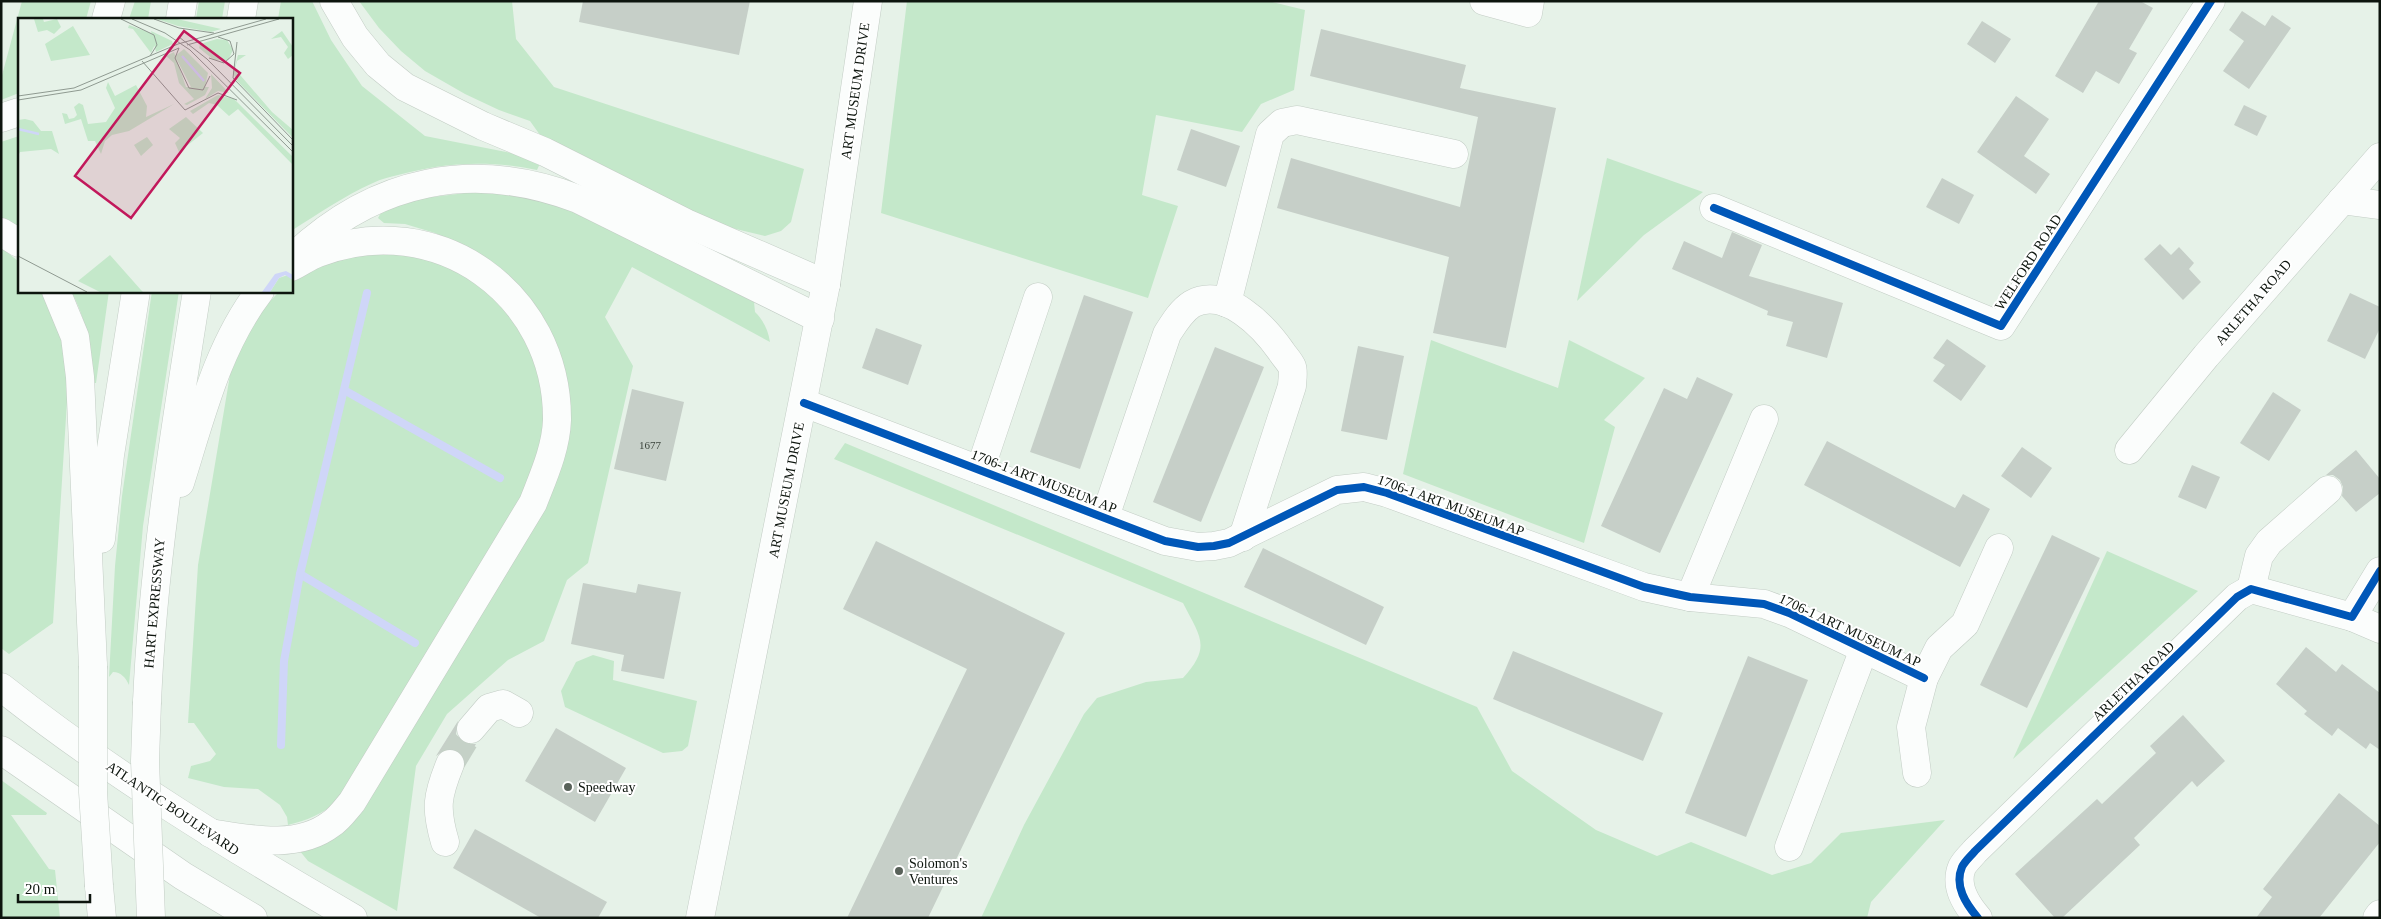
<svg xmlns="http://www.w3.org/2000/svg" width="2381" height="919" font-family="'Times New Roman',serif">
<rect width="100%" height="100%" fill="#e6f2e8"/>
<!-- green -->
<g fill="#c4e8ca">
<path d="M22 1H91L86 19H19V93L1 100V79Z"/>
<path d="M135 1H151L148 19H129Z"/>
<path d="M199 1H225L222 19H196Z"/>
<path d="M281 1H312L331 40 362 86 425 136 542 159 537 170C490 160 445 162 398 175 390 177 381 179 373 183 344 196 318 214 291 231V19H278Z"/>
<path d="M359 1H512L516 39 554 87 804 169 791 222 781 231 765 236 715 224 545 142 530 121 499 110 465 94 425 71 401 51 379 28Z"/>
<path d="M907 1H1268L1305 10 1294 90 1261 104 1242 132 1156 115 1142 195 1178 206 1148 298 881 213Z"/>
<path d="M19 136V233L1 221V142Z"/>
<path d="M1607 158 1703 192 1644 235 1577 301Z"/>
<path d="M474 192 510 194 550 203 581 215 754 302 755 312C764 321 768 330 770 342L632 267 605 317 633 366 588 563 567 580 544 641 508 660 447 714 416 766 397 911 308 861 299 850 361 813 470 633 478 610 566 414 497 271 467 247 435 233 405 224 384 223 378 218 382 211 416 199Z"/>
<path d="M1 247 19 262V291H42C58 316 65 341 69 370L53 623 9 654 1 648Z"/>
<path d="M375 253 411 254 445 263 474 279 518 323 541 376 545 411 544 445 526 492 338 801C322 814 308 820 288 825L287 817 280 805 258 789 224 787 188 778 191 766 210 761 216 754 194 723H188L198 565 231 369 244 337 261 310 280 291H291V282C321 264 341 257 375 253Z"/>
<path d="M71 291H109L96 383H93C91 350 87 320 71 291Z"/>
<path d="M152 291H179L143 526 129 685C126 678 121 672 113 672L109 677 115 566 122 496Z"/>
<path d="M1431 340 1558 388 1569 340 1645 378 1604 420 1615 427 1584 543 1403 474Z"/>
<path d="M845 443 1477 707 1512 771 1596 830 1657 856 1691 842 1772 875 1811 863 1841 833 1945 820 1871 902 1867 918H981L1024 825 1084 714 1097 698 1146 682 1183 678C1212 646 1200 637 1183 603L834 459Z"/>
<path d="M2107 551 2198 591 2013 759Z"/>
<path d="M593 655 614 661 613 680 697 701 688 746 682 751 663 753 565 707 561 691 576 662Z"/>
<path d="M1 780 47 813 46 815H11L49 869 55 870 60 918H1Z"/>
</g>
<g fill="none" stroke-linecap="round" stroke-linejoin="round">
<!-- stream -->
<g stroke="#cfd6f8" stroke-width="8">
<path d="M344 390 500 478"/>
<path d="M300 574 415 643"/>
<path d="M281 745 284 661 300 574 367 293"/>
</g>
</g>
<!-- building -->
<g fill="#c6cfc8">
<path d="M583 1H750L739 55 579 22Z"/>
<path d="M2099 1H2140L2153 8 2129 49 2137 53 2119 84 2096 71 2083 93 2055 76Z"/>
<path d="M2242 11 2265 26 2272 15 2291 28 2249 89 2223 71 2244 41 2229 30Z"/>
<path d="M1982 21 2011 39 1995 63 1967 44Z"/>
<path d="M1321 29 1466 65 1460 88 1556 108 1506 348 1433 333 1449 257 1277 208 1291 158 1460 207 1478 117 1310 76Z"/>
<path d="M2016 96 2049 119 2024 156 2050 174 2036 194 1977 152Z"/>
<path d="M2244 105 2267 116 2257 136 2234 125Z"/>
<path d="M1191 129 1240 146 1226 187 1177 170Z"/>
<path d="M1942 178 1974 195 1959 224 1926 207Z"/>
<path d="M1732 232 1762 245 1749 276 1843 303 1827 358 1786 346 1793 322 1767 315 1768 311 1672 269 1684 241 1722 258Z"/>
<path d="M2160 244 2171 255 2179 247 2194 263 2189 269 2201 282 2183 300 2144 259Z"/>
<path d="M2350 293 2380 307V328L2365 359 2327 341Z"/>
<path d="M1084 295 1133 312 1080 469 1030 452Z"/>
<path d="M876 328 922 345 908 385 862 368Z"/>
<path d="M1947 339 1986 366 1961 401 1933 381 1945 365 1933 358Z"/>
<path d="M1358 346 1404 356 1387 440 1341 431Z"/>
<path d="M1215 347 1264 367 1201 522 1153 502Z"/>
<path d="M1697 377 1733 394 1660 553 1601 526 1664 388 1687 399Z"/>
<path d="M632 389 684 402 666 481 614 469Z"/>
<path d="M2273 392 2301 410 2269 461 2240 443Z"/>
<path d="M1827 441 1955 508 1963 494 1990 509 1960 567 1804 485Z"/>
<path d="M2022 447 2052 468 2031 498 2001 476Z"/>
<path d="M2356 450 2380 479V493L2356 512 2342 496 2343 487 2340 480 2333 475H2326Z"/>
<path d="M2192 465 2220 477 2206 509 2178 497Z"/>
<path d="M2052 535 2100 558 2027 708 1980 685Z"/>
<path d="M876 541 1065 633 928 918H847L967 669 843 609Z"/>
<path d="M1263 548 1384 607 1366 645 1244 587Z"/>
<path d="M583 583 636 593 638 584 681 592 664 679 621 671 624 655 571 644Z"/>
<path d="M2306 647 2336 672 2342 664 2380 693V750L2370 743 2366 749 2338 728 2332 736 2304 714 2307 711 2276 684Z"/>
<path d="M1513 651 1663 713 1643 761 1493 699Z"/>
<path d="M1748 656 1808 680 1746 837 1685 813Z"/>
<path d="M2183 715 2225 761 2197 787 2192 781 2134 838 2140 845 2062 918H2055L2015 874 2097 799 2102 804 2156 753 2150 746Z"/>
<path d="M458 721 456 734 460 740 468 744H476L465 762 462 754 455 749H447L436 756Z"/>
<path d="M556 728 626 768 595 822 525 781Z"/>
<path d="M2339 793 2380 826V842L2319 918H2256L2272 897 2263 889Z"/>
<path d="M475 829 607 902 598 918H541L453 868Z"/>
</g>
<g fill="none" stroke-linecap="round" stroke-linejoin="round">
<!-- minor-tunnel -->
<path stroke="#c5d1c7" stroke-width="28" stroke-dasharray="28 14" stroke-linecap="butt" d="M450 764 471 729"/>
<defs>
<g id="minor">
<path d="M1484 1 1528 13 1530 1"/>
<path d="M2342 200 2380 205"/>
<path d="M1714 208 2001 326 2211 1"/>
<path d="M826 284 868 1"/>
<path d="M1227 303 1270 134 1282 123 1297 120 1454 154"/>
<path d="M804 403 1165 541 1198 547 1214 546 1229 543 1337 490 1364 487 1387 493 1644 587 1690 597 1764 604 1789 613 1924 678"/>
<path d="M2129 450 2206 356 2380 157"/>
<path d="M980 470 1038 297"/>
<path d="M1105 517 1167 334C1174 323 1181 311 1192 304 1226 286 1264 327 1281 351 1284 356 1290 362 1292 367 1294 372 1292 381 1292 386L1243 537"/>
<path d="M2251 589 2259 556 2269 542 2328 490"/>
<path d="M1690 597 1764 419"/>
<path d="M2352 617 2380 629"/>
<path d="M471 729 489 708 503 704 519 713"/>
<path d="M1917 773 1911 727 1924 678 1939 648 1965 624 1999 548"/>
<path d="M445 842C435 808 437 796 450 764"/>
<path d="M1789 847 1864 649"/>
<path d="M1978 918C1966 904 1954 886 1962 867 1965 861 1971 856 1975 851L2237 597 2251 589 2352 617 2380 571"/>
<path d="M2377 918 2380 914"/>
</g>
<g id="major">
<path d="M1 687C111 774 232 848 353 918"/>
<path d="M1 750 183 876 253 918"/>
<path d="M700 918 826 284"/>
</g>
<g id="highway">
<path d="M334 1 355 37 378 65 405 87 483 126 545 152 686 223 826 284"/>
<path d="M106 19 111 1"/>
<path d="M180 19 183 1"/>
<path d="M241 19 244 1"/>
<path d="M1 118 19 112"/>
<path d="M1 232 19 243"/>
<path d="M294 256C376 179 473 159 578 199L820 319"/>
<path d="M56 291 75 337 80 377 93 666"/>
<path d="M180 483C201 417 217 347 260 291"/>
<path d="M101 539 110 455 136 291"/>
<path d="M147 702C153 564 175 428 197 291"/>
<path d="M210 833C249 839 297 850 331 824 339 819 346 809 352 802L533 503C543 477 556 449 557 420 558 294 437 207 318 253 309 256 300 263 291 267"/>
<path d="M99 886 102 918"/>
</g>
</defs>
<!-- minor casing -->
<use href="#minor" stroke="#c3cdc5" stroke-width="29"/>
<!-- major casing -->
<use href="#major" stroke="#c3cdc5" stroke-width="29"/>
<!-- highway casing -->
<use href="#highway" stroke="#c3cdc5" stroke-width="29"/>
<!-- minor -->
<use href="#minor" stroke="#fbfdfc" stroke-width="28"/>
<!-- major -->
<use href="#major" stroke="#fbfdfc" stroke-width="28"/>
<!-- highway -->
<use href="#highway" stroke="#fbfdfc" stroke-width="28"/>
<defs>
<g id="highway-bridge">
<path d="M93 666V792L99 886"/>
<path d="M147 702 145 761 151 918"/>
</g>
</defs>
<!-- highway-bridge casing -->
<use href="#highway-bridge" stroke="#c3cdc5" stroke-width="29" stroke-linecap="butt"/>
<!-- highway-bridge -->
<use href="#highway-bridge" stroke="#fbfdfc" stroke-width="28"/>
<defs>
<g id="cycleway">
<path d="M1714 208 2001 326 2211 1"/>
<path d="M804 403 1165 541 1198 547 1214 546 1229 543 1337 490 1364 487 1387 493 1644 587 1690 597 1764 604 1789 613 1924 678"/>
<path d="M1978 918C1966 904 1954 886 1962 867 1965 861 1971 856 1975 851L2237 597 2251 589 2352 617 2380 571"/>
</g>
</defs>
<!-- cycleway casing -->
<use href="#cycleway" stroke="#fff" stroke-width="11"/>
<!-- cycleway -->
<use href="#cycleway" stroke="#0057b8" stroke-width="8"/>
</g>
<!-- markers -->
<g fill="#59625a" stroke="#fff" stroke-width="2">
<circle cx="568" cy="787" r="5"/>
<circle cx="899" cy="871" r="5"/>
</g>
<g text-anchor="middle" stroke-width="4" stroke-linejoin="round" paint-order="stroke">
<!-- number labels -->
<g font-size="11" fill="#3b443c">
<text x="650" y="449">1677</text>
</g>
<!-- street labels -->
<g font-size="14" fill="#0d150e" stroke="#fff">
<text transform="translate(855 91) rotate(-82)" y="5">ART MUSEUM DRIVE</text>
<text transform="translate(2028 262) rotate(-57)" y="5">WELFORD ROAD</text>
<text transform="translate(2253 302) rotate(-49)" y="5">ARLETHA ROAD</text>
<text transform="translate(1044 481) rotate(21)" y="5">1706-1 ART MUSEUM AP</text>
<text transform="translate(786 490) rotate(-79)" y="5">ART MUSEUM DRIVE</text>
<text transform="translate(1451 505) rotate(20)" y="5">1706-1 ART MUSEUM AP</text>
<text transform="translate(154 603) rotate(-85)" y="5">HART EXPRESSWAY</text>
<text transform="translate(1850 630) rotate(25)" y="5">1706-1 ART MUSEUM AP</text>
<text transform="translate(2133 681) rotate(-44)" y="5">ARLETHA ROAD</text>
<text transform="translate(173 808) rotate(34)" y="5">ATLANTIC BOULEVARD</text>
</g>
<!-- poi labels -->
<g font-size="14" fill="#0d150e" stroke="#fff" text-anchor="start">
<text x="578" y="792">Speedway</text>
<text x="909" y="868">Solomon's<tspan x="909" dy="16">Ventures</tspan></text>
</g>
</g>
<!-- overview -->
<g transform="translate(18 18)">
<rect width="275" height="275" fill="#e6f2e8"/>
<path d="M16 1H25L26 4 39 1 43 9 36 16 29 12 20 14ZM139 1H159L203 11 193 14 160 8ZM111 7 133 15 138 24 133 35 115 11 110 10ZM55 8 72 37 33 43 27 26ZM133 13 154 23 155 26 138 34ZM264 13 275 29V37L270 41 266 35 270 29 263 19 253 21ZM199 21 209 22 215 32 210 42H196L181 30 182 26ZM166 31 190 55 187 69 174 71 157 38ZM156 34 168 69H191L187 77 169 87 166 86 176 81 161 65 156 45 148 38ZM220 37H228L219 43 217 51 254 94 275 112V120L219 63 215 55ZM193 56 211 75 200 73 187 81 194 70ZM90 64 97 78 118 67 129 88 128 99 156 86 111 113 94 117 87 123 83 136 77 123H70L63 101 47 106 44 95 49 96 51 101 56 100 59 97 56 89 61 85 65 87 70 106 88 104 97 90 88 70ZM200 77 216 81 275 139V147L220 91 211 98 199 87 191 85 175 96 172 93ZM168 99 185 115 161 134 157 125 162 120 151 111ZM7 101 15 103 23 113H34L41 136 33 131 2 134 0 138V102ZM129 119 135 127 123 138 116 127ZM92 237 123 272 125 274H82L60 263ZM270 257 275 262V274H252L261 260Z" fill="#c4e8ca"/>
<path d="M268 253 275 257V262L267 257 261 260 252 274H244L257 256Z" fill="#cfd6f8"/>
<path fill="none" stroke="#cfd6f8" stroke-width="2.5" d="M164 38 186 63M0 111 21 116"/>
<path fill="none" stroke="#8f9a91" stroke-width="1" d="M103 1 136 17 139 27 132 38M114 1 147 15 172 32 275 134M136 1 161 10 196 15M161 19 189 41 275 128M219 24 215 60 275 122M169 27 261 1M161 30 157 40 171 70 185 72 192 58M191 40 206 45 216 36 212 23 200 19M124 43 167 92M0 78 56 70 160 26 248 1M0 82 63 72 161 30M167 92 200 75 219 82M0 238 69 274"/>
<path fill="#c2185b" fill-opacity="0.15" stroke="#c2185b" stroke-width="2.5" d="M166 13 222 55 113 200 57 158Z"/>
<rect width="275" height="275" fill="none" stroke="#0d150e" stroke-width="2.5"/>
</g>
<!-- border -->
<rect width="2381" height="919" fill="none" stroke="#0d150e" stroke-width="5"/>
<!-- scale -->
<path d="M18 894v8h72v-8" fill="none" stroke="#0d150e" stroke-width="2.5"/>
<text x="25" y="894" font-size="15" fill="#0d150e" stroke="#ffffff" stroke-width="4" paint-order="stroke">20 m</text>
</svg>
